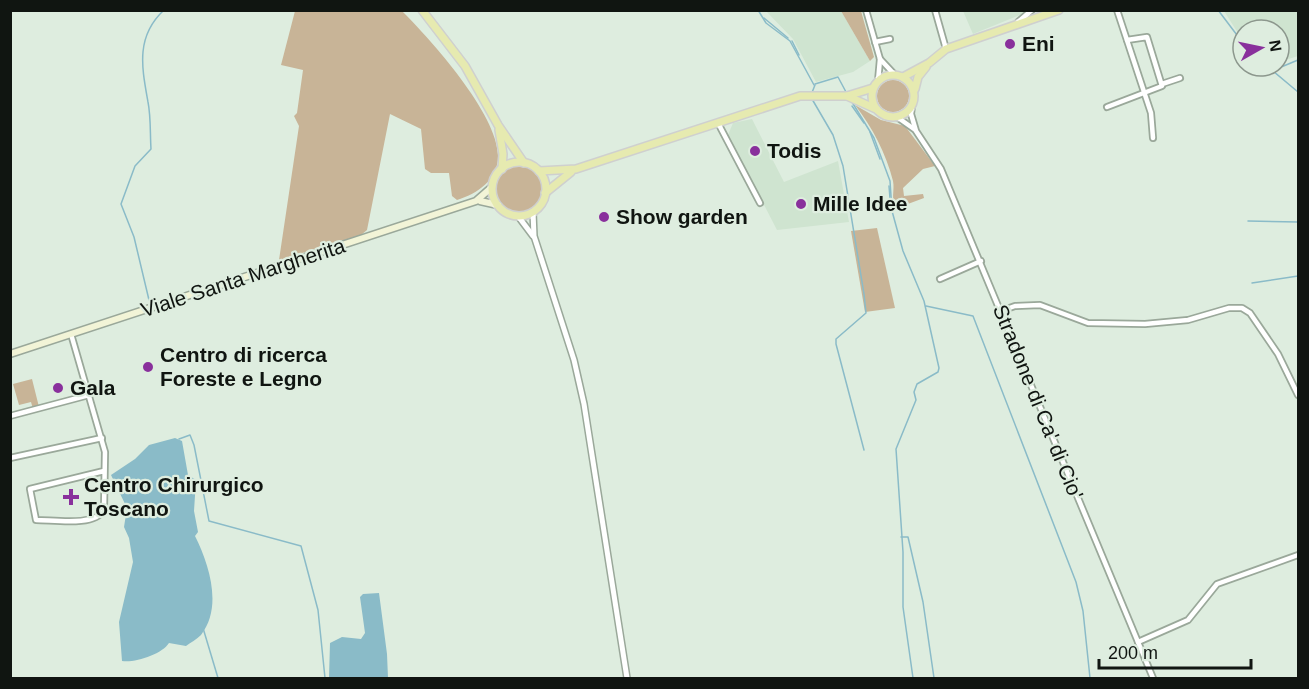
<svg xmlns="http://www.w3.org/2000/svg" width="1309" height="689" font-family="Arial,sans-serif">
<rect width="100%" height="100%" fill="#deeddf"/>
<!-- built -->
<g fill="#cfe4d0">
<path d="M766 11H841L870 61 853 72 816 82 793 39Z"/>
<path d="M963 11H1030L973 34Z"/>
<path d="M1224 11H1298V56L1279 62V30H1243V41Z"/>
<path d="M752 119 784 182 838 161 849 222 777 230 728 135 733 123Z"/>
</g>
<!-- green -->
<g fill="#c8b497">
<path d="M295 11H402C430 39 498 114 498 156 498 180 477 194 457 200L452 196 449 173H431L425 169 421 129 390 114 367 230 361 235 279 260 299 126 294 116 297 113 303 70 281 65Z"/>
<path d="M841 11H861L874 57 870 61Z"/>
<circle cx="893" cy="96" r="16"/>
<path d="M855 105 881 120 905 126 935 166 923 169 903 188 904 196 923 194 924 198 897 208C890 200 895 190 893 181 886 153 872 127 855 105Z"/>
<circle cx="519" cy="189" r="23"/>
<path d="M877 228 895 308 865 312 851 231Z"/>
<path d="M32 379 39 407 33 409 31 402 19 405 13 384Z"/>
</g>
<!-- water -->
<g fill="#8abbc8">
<path d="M175 438 182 441 188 475 196 480 194 511 198 532 195 536C209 564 223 607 201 635 197 639 190 643 186 646L169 643C162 654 136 663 122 661L119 622 133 562 129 538 124 527 127 508 111 475 135 459 149 445Z"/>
<path d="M379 593 387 654 388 678H329L330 643 342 637 361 639 365 633 360 597 363 594Z"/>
</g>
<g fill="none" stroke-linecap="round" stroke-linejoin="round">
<!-- stream -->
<g stroke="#8abbc8" stroke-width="1.5">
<path d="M758 10 766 23 790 41 814 85"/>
<path d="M1218 10 1243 43"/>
<path d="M764 18 788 38"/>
<path d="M792 41 799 55"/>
<path d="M1267 66 1298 92"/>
<path d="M1274 70 1298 60"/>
<path d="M815 84 838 77 846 92"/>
<path d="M811 95 815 85"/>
<path d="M812 99 833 135 843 166 864 294 866 313 836 339V344L864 450"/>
<path d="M852 102 874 138 890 181 892 211 903 251 924 301 939 368 938 372 917 384 914 392 916 400 896 449 903 552V607L913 678"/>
<path d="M852 106 864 123"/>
<path d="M870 132 880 159"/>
<path d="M889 186 891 211"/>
<path d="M1248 221 1298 222"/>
<path d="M1252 283 1298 276"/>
<path d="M149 300 134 237 121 204 135 166 151 149C150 134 151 117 148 102 142 68 135 37 164 10"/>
<path d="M926 306 973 316 1076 582 1083 611 1090 678"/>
<path d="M179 439 190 435 194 445 209 521 301 546 318 610 325 678"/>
<path d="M901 537H908L923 602 934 678"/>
<path d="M203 628 218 678"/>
</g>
<defs>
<g id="minor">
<path d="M866 10 880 59 878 81"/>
<path d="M935 10 946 49"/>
<path d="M1117 10 1151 113 1153 138"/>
<path d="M1018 22 1032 10"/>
<path d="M875 42 890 39"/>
<path d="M880 59 894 74"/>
<path d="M1162 84 1180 78"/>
<path d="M912 106 911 114 916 131 941 169 1153 678"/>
<path d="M1107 107 1162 86 1147 37 1127 40"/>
<path d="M897 117 914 129"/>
<path d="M718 123 760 203"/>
<path d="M940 279 981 261"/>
<path d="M1001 311 1015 306 1040 305 1088 323 1145 324 1188 320 1229 308H1242L1250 313 1278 354 1298 395"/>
<path d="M71 334 105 452 104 510C94 527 54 520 36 520L30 489 104 471"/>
<path d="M10 416 89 395"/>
<path d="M10 458 102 438"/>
<path d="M1138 642 1188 620 1217 584 1298 555"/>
</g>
<g id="tertiary">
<path d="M533 212 534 236 574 360 584 404 627 678"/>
<path d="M518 216 533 236"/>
</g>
<g id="secondary">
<path d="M480 201 498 205"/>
<path d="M10 354 476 201 492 187"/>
</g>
<g id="primary">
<path d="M422 10 465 66 498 125 524 163"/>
<circle cx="893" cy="96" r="21"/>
<path d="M903 77 929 63 946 49 1059 10"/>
<path d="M915 89 918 77 926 67"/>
<path d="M847 96 873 88"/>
<path d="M499 130 503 154 502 169"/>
<circle cx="519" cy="189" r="27"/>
<path d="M539 171 576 169 800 96H847L876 109"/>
<path d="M545 193 571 172"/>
</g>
</defs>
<!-- minor casing -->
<use href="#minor" stroke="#9aa89a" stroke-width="8"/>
<!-- tertiary casing -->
<use href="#tertiary" stroke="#9aa89a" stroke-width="8"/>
<!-- secondary casing -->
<use href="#secondary" stroke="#9aa89a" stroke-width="9"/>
<!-- primary casing -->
<use href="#primary" stroke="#cfd0cf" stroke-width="10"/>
<!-- minor -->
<use href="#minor" stroke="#fff" stroke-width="4.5"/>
<!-- tertiary -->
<use href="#tertiary" stroke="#fff" stroke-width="5"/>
<!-- secondary -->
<use href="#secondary" stroke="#f2f4d7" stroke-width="6"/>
<!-- primary -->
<use href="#primary" stroke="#e6eab0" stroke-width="7"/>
</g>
<!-- markers -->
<g fill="#89309c" stroke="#deeddf" stroke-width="2">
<circle cx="1010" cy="44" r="6"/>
<circle cx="755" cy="151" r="6"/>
<circle cx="801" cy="204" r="6"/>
<circle cx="604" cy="217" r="6"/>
<circle cx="148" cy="367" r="6"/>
<circle cx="58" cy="388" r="6"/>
<path d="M68 488h6v6h6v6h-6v6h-6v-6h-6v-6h6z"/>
</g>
<g text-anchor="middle" stroke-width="4.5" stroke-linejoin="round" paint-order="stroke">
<!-- poi labels -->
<g font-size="21" font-weight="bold" fill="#101511" stroke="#deeddf" text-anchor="start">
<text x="1022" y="51">Eni</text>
<text x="767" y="158">Todis</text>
<text x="813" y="211">Mille Idee</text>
<text x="616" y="224">Show garden</text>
<text x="160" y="362">Centro di ricerca<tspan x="160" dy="24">Foreste e Legno</tspan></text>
<text x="70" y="395">Gala</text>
<text x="84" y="492">Centro Chirurgico<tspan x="84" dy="24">Toscano</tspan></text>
</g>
<!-- street labels -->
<g font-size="21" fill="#101511" stroke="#deeddf">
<text transform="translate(243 278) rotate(-18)" y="7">Viale Santa Margherita</text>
<text transform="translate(1038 402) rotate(68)" y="7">Stradone di Ca' di Cio'</text>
</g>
</g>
<!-- border -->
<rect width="1309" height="689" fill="none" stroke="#101511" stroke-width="24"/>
<!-- north arrow -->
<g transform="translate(1261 48) rotate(81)"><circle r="28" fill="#deeddf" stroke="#8c978d" stroke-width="1.5"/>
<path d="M0-4.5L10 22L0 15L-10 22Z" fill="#89309c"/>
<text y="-9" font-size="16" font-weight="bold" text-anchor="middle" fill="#101511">N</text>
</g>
<!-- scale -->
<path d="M1099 659v9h152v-9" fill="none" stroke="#101511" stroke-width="3"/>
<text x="1108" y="659" font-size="18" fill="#101511" stroke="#deeddf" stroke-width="4.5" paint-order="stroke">200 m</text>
</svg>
